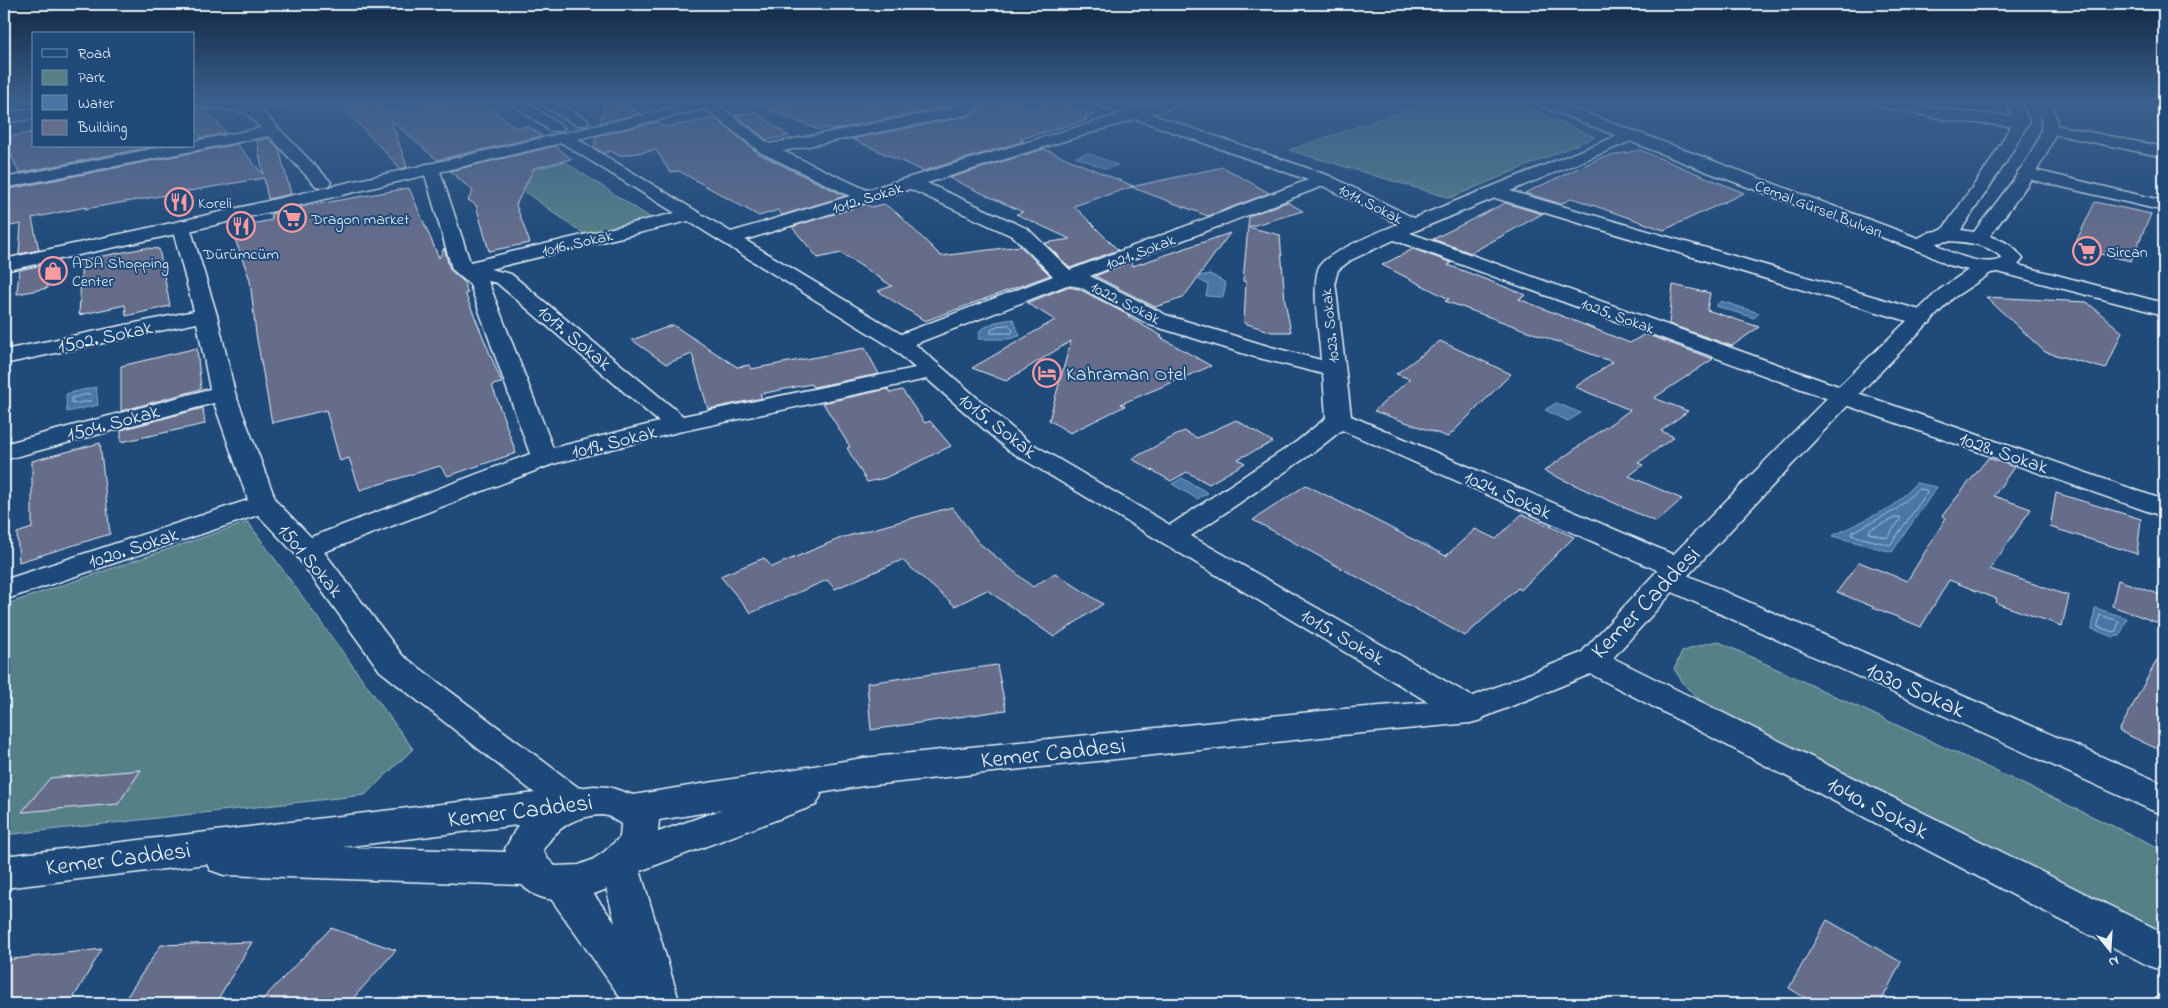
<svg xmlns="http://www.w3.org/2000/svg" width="2168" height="1008" font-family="'Indie Flower',sans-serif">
<rect width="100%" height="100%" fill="#1f4a7a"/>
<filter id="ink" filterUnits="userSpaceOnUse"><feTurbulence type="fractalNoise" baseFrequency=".02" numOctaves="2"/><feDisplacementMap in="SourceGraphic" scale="10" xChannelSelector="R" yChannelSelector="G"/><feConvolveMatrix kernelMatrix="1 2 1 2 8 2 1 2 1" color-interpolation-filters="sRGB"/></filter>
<g filter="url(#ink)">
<!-- green -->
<g fill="#578087" stroke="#a0b8c0">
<path d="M1429 102H1515L1595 137 1450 198 1289 150Z"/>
<path d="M565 162 651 218 587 236 504 177Z"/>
<path d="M248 522 413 749 365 795 4 835V605Z"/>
<path d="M1717 641 2164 850V937L2123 921 1702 702 1686 687 1674 669 1682 652 1697 646Z"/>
</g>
<!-- water -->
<g fill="#4a76a5" stroke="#89a7c6">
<path d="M1088 153 1118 165 1106 169 1076 157Z"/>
<path d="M1210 274 1226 283 1223 297 1206 296 1208 285 1195 277Z"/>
<path d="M1721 301 1759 313 1754 318 1716 306Z"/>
<path d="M1013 319 1020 336 1008 339H978L980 330 995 322Z"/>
<path d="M96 387 98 405 67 412 66 394Z"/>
<path d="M1556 403 1581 413 1568 421 1545 410Z"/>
<path d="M1182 478 1208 493 1197 499 1172 484Z"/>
<path d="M1916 483 1937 487 1892 552 1832 536 1893 506Z"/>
<path d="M2095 608 2127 618 2120 636 2113 637 2092 629Z"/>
</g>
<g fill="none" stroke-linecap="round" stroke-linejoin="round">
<!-- shore -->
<g stroke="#a9c0d7" stroke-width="1">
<path d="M1009 325 1013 330 1012 333H991V330L997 326Z"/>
<path d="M90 394 92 396 91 401 72 404V398Z"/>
<path d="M1918 489 1926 490 1927 493 1890 545 1851 535 1852 532 1896 510Z"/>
<path d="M1897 517H1900V520L1887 538 1869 533 1870 530Z"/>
<path d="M2100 615 2119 621 2116 631 2113 632 2098 627Z"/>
</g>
</g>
<!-- building -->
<g fill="#666d8b" stroke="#e8f1f8">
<path d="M375 102 387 111 437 102H482L516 128 528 126 542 136 437 160 391 120 407 167 401 169 343 108Z"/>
<path d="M605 102H618L640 114 600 123Z"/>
<path d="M752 102H962L958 105 832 130 828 128 819 130Z"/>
<path d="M980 102H1016L1028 107 1055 102 1094 115 1084 118 1087 120 1020 139 1024 141 923 171 852 139 969 116 978 110Z"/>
<path d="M194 108 205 109 226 133 201 138 194 128Z"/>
<path d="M755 112 789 136 767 140 735 115Z"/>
<path d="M715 118 759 154 845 196 782 215 778 210 759 216 679 171 670 172 656 150 619 156 611 151 603 153 594 147 596 136 656 122 665 127Z"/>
<path d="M34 132V146H155L19 173 4 138Z"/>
<path d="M269 138 279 149 291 194 268 199 264 178 85 209 86 207 32 218 39 250 19 254 21 224 4 227V190L237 144 263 174 257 141Z"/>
<path d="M555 146 572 159 534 168 516 205 530 243 489 251 476 205 468 200 473 191 450 171Z"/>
<path d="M1044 149 1133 186 1131 187 1223 167 1269 193 1208 216 1131 187 1074 206 1118 250 1070 268 1045 243 1070 239 1016 214 1023 212 949 178Z"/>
<path d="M1640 150 1744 193 1664 230 1572 198 1561 204 1525 193 1600 158Z"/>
<path d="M409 188 439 258 444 248 450 270 463 281 468 293H465L502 383 492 385 516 453 448 476 440 466 360 490 349 458 340 461 326 410 272 423 256 334 250 280 231 228 272 220 271 214 295 208Z"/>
<path d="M1287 202 1303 211 1248 227 1249 216Z"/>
<path d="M2095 202 2151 214 2131 261 2073 248Z"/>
<path d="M1505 203 1542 214 1471 253 1433 239Z"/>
<path d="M866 204 871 207 884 204 897 213 941 256 1020 246 1050 275 925 321 878 291 892 286 841 253 818 258 792 227Z"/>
<path d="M1248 227 1280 235 1285 301 1291 332H1272L1244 323 1246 282 1243 281Z"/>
<path d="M1230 233 1183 298 1155 307 1095 276 1130 262 1133 266Z"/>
<path d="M145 248 159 249 170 306 126 316 125 305 79 315 82 260Z"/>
<path d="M1413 249 1452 263 1448 265 1526 295 1519 299 1630 343 1645 334 1713 359 1654 398 1688 411 1661 431 1674 437 1638 463 1643 465 1629 476 1682 499 1656 522 1544 471 1630 410 1575 387 1613 362 1445 301 1449 299 1382 265Z"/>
<path d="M43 265 48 288 17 294 19 270Z"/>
<path d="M1673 285 1710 293 1707 310 1759 327 1732 346 1669 324Z"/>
<path d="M1067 287 1079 289 1130 316 1128 317 1162 336 1160 337 1211 366 1121 404 1125 406 1070 433 1049 420 1071 341 1006 381 972 368 1055 320 1027 303Z"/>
<path d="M1986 297 2087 302 2122 332 2106 369 2045 352Z"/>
<path d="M673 325 737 367 750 365 751 369 865 348 879 374 813 387 811 384 760 394 762 398 708 409 692 354 666 364 632 340Z"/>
<path d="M1440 341 1511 374 1448 437 1374 411 1410 379 1396 374Z"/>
<path d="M197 348 201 389 121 411V366Z"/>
<path d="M888 389 890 393 902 390 925 423 930 421 951 446 885 478 867 482 847 448 850 447 823 403Z"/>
<path d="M203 408 205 424 121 442V430Z"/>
<path d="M1236 420 1273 442 1238 459 1245 463 1209 484 1187 472 1171 481 1132 459 1184 431 1197 438Z"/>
<path d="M100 443 110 534 19 562 17 533 32 528V461Z"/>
<path d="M1988 458 2014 467 1994 496 2031 509 1990 569 2069 596 2062 626 1996 603 1997 599 1949 580 1921 627 1837 592 1859 562 1907 581 1946 518 1942 516Z"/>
<path d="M1306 485 1446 556 1475 529 1496 539 1522 514 1574 537 1521 590 1518 588 1465 636 1253 520Z"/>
<path d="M2056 493 2141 519 2137 554 2050 527Z"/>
<path d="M952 507 979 543 1033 587 1055 573 1103 604 1054 637 987 590 955 606 902 560 835 589 827 580 751 613 720 576 764 558 772 567 841 538Z"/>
<path d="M2118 580 2164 596V625L2112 606Z"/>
<path d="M2164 647V752L2119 731Z"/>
<path d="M997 665 1006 710 871 730 867 683Z"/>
<path d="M141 770 118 804 22 812 50 778Z"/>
<path d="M1827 920 1901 962 1880 1004H1815L1789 988Z"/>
<path d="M331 928 396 950 348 1004H258Z"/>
<path d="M252 942 215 1004H122L161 945Z"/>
<path d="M102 949 70 1004H4V960Z"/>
</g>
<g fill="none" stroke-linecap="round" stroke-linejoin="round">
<defs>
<g id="street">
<path d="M194 102 250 103 288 102 286 105 261 110 331 182 328 186 322 187 316 186 269 136 4 188V178L166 146H194V141L261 128 245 112 194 106Z"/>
<path d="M510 102H527L564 128 562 131H550Z"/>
<path d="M540 102H557L586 119 589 122 586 125H576L542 105Z"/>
<path d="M702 102H715L769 144 959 107 964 105V102H978L976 110 969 114 783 151 867 190 1121 114 1096 105 1094 102H1115L1136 109 1161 102H1183L1181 105 1151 114 1330 176 1414 218 1624 133H1636L1638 136 1636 139 1510 191 1930 313 1933 318 1930 323 1922 324 1914 323 1495 198 1410 233 1852 391 2164 500V517L1834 401 1394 240 1351 260 1338 270 1335 281 1351 416 1688 561 1693 568 1687 575 2164 784V814L2151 810 1657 585 1653 578 1659 571 1342 430 1314 452 1191 536 1482 702 1487 711 1482 720 1470 723 1458 720 1008 450 927 379 678 432 553 464 324 552 402 655 587 794 592 804 587 814 574 819 561 814 380 671 296 555 258 515 4 600V580L248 500 214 403 4 460V444L210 389 197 323 4 364V350L194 311 172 227 174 223 181 221 188 223 190 227 217 315 235 393 276 501 311 537 530 454 470 285 452 269 423 168 425 164H437L439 168 470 262 675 213 557 140 555 137 557 134H569L731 232 850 196 760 152 703 107 701 104ZM1136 119 1308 180 1070 270 1028 229 927 183ZM1323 186 1398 224C1381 231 1330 251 1320 265 1310 281 1320 339 1321 360L1271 347 1166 315 1090 276ZM910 189 1014 237 1053 276 901 334 745 240ZM688 221 891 347 915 368 683 416 511 274 490 269ZM488 281 497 283 659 422 553 448ZM1067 285 1080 287 1150 325 1255 357 1323 374 1326 418 1296 442 1170 525 1026 440 915 344Z"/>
<path d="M1872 102H1902L1953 111 2021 117 2026 119 2029 122 2026 125 2021 127 1953 121 1879 106 1874 105Z"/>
<path d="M34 108V118L4 123V113Z"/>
<path d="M2049 124 2164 147V157L2043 132 2041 129 2043 126Z"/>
<path d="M2026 168 2164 201V211L2020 177 2017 173 2020 169Z"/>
<path d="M1592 650 1603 653 2164 933V971L2149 966 1581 669 1576 661 1581 653Z"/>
<path d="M619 847 633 852 638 863 680 1004H625L549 896 543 884 549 872 563 867 577 872 615 923 600 863 605 852Z"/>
</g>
<g id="secondary">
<path d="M699 102H724L722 105 717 106 181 233 4 271V259L181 221Z"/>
<path d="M1537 102H1557L1918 238 1930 232 1942 230 1990 162 2013 122 2007 102H2021L2029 122 2006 162 1961 230 1974 232C1992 207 2034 158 2041 130 2043 118 2038 110 2033 102H2049C2056 108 2058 122 2056 130 2048 162 2010 208 1990 236 2005 241 2014 246 2023 259L2018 265 2164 303V315L1998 272 1991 273 1953 298 1852 401 1679 585 1603 669 1470 723 1331 736 863 786 820 793 821 795 816 805 632 874C604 895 551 915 522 885L224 875 210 870 207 864 4 888V856L594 786 609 787 633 795 863 758 1331 710 1466 699 1581 653 1657 571 1834 391 1939 290 1968 270 1948 265 1924 253 1705 171 1539 105ZM1948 241C1967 242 1988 244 2002 258 1989 268 1948 254 1936 243ZM721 810 658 832 659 820ZM602 815 608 816 621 824 620 837 604 852 592 860 579 865 555 866 547 858 543 850C557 827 575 816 602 815ZM518 825 505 849 506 852 343 847Z"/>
</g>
</defs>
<!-- street casing -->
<use href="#street" stroke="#e8f1f8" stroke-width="3"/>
<!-- secondary casing -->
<use href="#secondary" stroke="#e8f1f8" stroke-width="3"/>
<!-- street -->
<use href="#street" fill="#1f4a7a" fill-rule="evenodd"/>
<!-- secondary -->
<use href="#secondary" fill="#1f4a7a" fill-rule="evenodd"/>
</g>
</g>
<!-- sky -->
<linearGradient id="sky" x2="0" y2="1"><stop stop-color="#112943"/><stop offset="0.42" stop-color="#3c608d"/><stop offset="1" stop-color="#3c608d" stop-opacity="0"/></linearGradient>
<rect width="2168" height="243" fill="url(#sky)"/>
<!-- icons -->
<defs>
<symbol id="restaurant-ring" viewBox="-11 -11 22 22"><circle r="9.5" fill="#1f4a7a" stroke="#ff9aa2" stroke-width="1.5"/><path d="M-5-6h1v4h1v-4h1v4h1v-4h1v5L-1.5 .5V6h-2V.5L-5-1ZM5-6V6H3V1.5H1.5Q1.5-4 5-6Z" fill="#ff9aa2"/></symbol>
<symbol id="supermarket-ring" viewBox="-11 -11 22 22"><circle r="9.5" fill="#1f4a7a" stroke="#ff9aa2" stroke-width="1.5"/><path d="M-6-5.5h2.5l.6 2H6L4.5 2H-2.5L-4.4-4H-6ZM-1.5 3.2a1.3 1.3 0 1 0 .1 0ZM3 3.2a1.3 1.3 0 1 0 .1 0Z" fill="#ff9aa2"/></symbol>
<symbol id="shop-ring" viewBox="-11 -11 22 22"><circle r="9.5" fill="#1f4a7a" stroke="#ff9aa2" stroke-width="1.5"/><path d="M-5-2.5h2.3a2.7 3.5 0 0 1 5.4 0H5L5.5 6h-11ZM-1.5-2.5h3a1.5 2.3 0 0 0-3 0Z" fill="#ff9aa2"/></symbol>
<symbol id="hotel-ring" viewBox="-11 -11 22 22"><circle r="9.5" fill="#1f4a7a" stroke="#ff9aa2" stroke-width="1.5"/><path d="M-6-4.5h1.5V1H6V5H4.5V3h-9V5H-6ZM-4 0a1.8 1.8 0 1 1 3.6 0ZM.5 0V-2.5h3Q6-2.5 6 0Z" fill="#ff9aa2"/></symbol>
</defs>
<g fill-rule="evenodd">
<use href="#restaurant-ring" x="163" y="186" width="32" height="32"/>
<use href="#supermarket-ring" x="276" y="202" width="32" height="32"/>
<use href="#restaurant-ring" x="225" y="210" width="32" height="32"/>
<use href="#supermarket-ring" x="2071" y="235" width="32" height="32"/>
<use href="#shop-ring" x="37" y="255" width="32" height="32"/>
<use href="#hotel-ring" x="1031" y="357" width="32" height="32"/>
</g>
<g text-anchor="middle" stroke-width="4" stroke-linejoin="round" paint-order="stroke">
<!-- far-street labels -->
<g font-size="16" fill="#e8f1f8" stroke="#1f4a7a">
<text transform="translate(867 197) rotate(-17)" y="6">1012. Sokak</text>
<text transform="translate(1371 203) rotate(27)" y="6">1011. Sokak</text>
<text transform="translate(1819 208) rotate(21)" y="6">Cemal Gürsel Bulvarı</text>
<text transform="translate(577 242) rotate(-13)" y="6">1016. Sokak</text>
<text transform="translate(1140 251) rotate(-21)" y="6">1021. Sokak</text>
<text transform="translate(1126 302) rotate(27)" y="6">1022. Sokak</text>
<text transform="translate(1618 315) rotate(20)" y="6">1025. Sokak</text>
<text transform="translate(1329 326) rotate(-96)" y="6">1023. Sokak</text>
</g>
<!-- far-poi labels -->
<g font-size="16" fill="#e8f1f8" stroke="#1f4a7a" text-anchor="start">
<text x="198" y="208">Koreli</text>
<text x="311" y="224">Dragon market</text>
<text x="2106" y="257">Sircan</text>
<text x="241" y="259" text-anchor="middle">Dürümcüm</text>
<text x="72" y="268">ADA Shopping<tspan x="72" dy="18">Center</tspan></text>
</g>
<!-- street labels -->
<g font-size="20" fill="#e8f1f8" stroke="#1f4a7a">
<text transform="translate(105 336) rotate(-12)" y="7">1502. Sokak</text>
<text transform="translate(575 337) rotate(40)" y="7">1017. Sokak</text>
<text transform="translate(113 422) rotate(-15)" y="7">1504. Sokak</text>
<text transform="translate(998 425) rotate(38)" y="7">1015. Sokak</text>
<text transform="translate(614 441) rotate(-14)" y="7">1019. Sokak</text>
<text transform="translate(2004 452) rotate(19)" y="7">1028. Sokak</text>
<text transform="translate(1508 494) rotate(24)" y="7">1024. Sokak</text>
<text transform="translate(133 547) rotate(-18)" y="7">1020. Sokak</text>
<text transform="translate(311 560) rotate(50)" y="7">1501 Sokak</text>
<text transform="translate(1343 636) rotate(30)" y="7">1015. Sokak</text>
</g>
<!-- poi labels -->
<g font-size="20" fill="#e8f1f8" stroke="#1f4a7a" text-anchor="start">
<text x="1066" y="380">Kahraman Otel</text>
</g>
<!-- near-street labels -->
<g font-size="24" fill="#e8f1f8" stroke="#1f4a7a">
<text transform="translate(1645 602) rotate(-46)" y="8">Kemer Caddesi</text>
<text transform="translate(1916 689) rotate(24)" y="8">1030 Sokak</text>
<text transform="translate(1053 752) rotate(-6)" y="8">Kemer Caddesi</text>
<text transform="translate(1878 807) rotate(27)" y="8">1040. Sokak</text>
<text transform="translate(520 810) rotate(-7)" y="8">Kemer Caddesi</text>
<text transform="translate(118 858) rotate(-7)" y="8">Kemer Caddesi</text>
</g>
</g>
<!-- margin -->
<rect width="2168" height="1008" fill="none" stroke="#1f4a7a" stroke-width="20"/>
<rect x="10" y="10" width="2148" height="988" fill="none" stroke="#e8f1f8" stroke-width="2" filter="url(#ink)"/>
<!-- legend -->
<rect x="32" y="32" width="162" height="115" fill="#1f4a7a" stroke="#6f8dac"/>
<rect x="42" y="49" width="25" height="8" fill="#1f4a7a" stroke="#6f8dac"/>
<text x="78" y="58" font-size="15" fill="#e8f1f8">Road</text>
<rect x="42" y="70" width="25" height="15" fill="#578087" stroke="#6f8dac"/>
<text x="78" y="82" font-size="15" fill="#e8f1f8">Park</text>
<rect x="42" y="95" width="25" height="15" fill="#4a76a5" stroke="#6f8dac"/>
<text x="78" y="108" font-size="15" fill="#e8f1f8">Water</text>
<rect x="42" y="120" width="25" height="15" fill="#666d8b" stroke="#6f8dac"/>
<text x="78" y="132" font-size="15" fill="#e8f1f8">Building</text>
<!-- north arrow -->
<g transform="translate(2110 950) rotate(162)" stroke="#1f4a7a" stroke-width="4" paint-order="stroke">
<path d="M0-4L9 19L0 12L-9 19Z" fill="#e8f1f8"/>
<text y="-8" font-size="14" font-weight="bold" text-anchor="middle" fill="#e8f1f8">N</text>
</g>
</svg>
